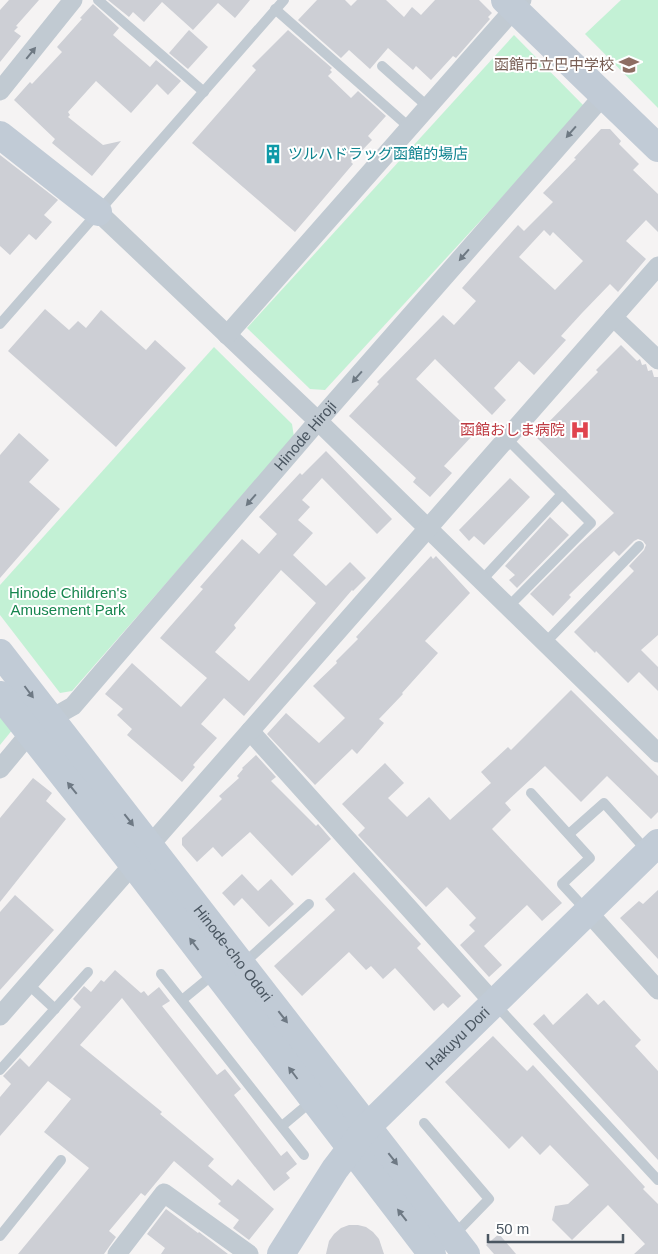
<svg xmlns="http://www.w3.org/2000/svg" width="658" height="1254" font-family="Helvetica,'Noto Sans JP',sans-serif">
<rect width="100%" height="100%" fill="#f5f3f3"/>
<!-- green -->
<g fill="#c3f1d5">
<path d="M621 0H658V108L585 34Z"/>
<path d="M514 35 585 107 325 390 310 389 247 328Z"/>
<path d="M214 347 292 424 294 437 72 691 60 693 0 615V585Z"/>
<path d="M0 712 13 729 0 745Z"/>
</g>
<!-- building -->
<g fill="#cdcfd5" fill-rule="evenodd">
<path d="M9 0H39L16 26 18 27 14 31 21 36 0 62V10Z"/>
<path d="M108 0H250L235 18 218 3 193 30 162 2 144 22 133 12 129 17Z"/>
<path d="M317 0H345L351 6 357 0H386L404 17 412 7 421 15 435 0H479L492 13 488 17 490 19 456 58 453 56 431 80 416 66 413 70 388 48 370 69 349 50 341 58 298 20Z"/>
<path d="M93 4 119 28 113 35 150 67 156 60 181 81 168 95 157 84 131 113 96 81 68 112 70 115 68 117 103 145 121 141 92 176 52 143 55 139 14 100 30 82 32 84 62 52 57 47 82 19 80 18Z"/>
<path d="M189 30 208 47 188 69 169 53Z"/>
<path d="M288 30 332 68 330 70 332 72 328 76 351 98 358 91 386 116 368 136 372 140 351 162 353 164 295 232 192 143 256 70 252 66Z"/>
<path d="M601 129H610L621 141 619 144 639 164 633 170 658 194V232L646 220 626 241 646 259 618 292 610 284 582 313 561 336 566 340 534 375 519 361 494 388 506 400 492 415 435 359 416 379 474 434 444 466 452 473 430 497 413 482 416 478 349 416 379 384 377 382 443 315 454 325 476 301 462 288 518 225 524 231 553 202 543 193 576 159 574 158ZM544 230 550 236 553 232 583 261 555 290 519 257Z"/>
<path d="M0 155 58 200 44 215 52 222 36 240 29 234 10 255 0 246Z"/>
<path d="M45 309 69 330 78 321 86 328 101 310 146 350 155 340 186 368 116 447 8 351Z"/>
<path d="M621 345 637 361 640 359 642 365 646 364 648 371 652 370 654 377H658V635L641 650 658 667V691L639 672 628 683 596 651 595 653 574 632 634 571 629 566 644 550 646 545 643 541 638 539 634 541 619 556 614 551 569 595 571 597 553 616 530 594 579 545 614 513 535 436 598 372 596 370Z"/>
<path d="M19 433 49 460 29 482 60 509 0 578V455Z"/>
<path d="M326 451 392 519 377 534 322 478 302 500 310 507 298 520 313 533 293 555 326 586 350 562 366 578 353 591 352 590 244 716 224 698 201 724 217 738 193 765 195 767 182 782 127 735 132 729 117 715 123 709 105 694 132 663 181 707 207 678 160 638 203 589 200 587 242 539 259 554 277 534 259 517 300 473 302 475ZM281 570 316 603 249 681 215 652 236 628 234 625Z"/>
<path d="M510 478 530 497 484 545 474 536 469 541 459 530Z"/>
<path d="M550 517 569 535 517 588 509 580 515 575 505 566Z"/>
<path d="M431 556 433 559 436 556 470 593 425 641 438 653 402 693 403 694 379 719 384 723 357 754 352 749 315 785 267 734 286 713 319 743 345 718 313 686 337 663 336 661 358 639 356 637Z"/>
<path d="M571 690 658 776V812L651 819 607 776 581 802 545 766 505 803 511 810 492 829 562 903 542 921 527 905 484 946 502 965 489 977 460 945 475 931 469 925 476 918 447 887 426 907 358 835 365 828 342 804 385 763 404 783 388 798 407 817 429 797 450 820 491 783 481 772 508 747 511 750Z"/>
<path d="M256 755 276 777 271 781 316 826 318 824 331 839 292 876 250 832 222 857 213 847 197 862 182 845V838L222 799 219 796 239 778 237 776 243 769 242 768Z"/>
<path d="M33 778 52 793 46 801 66 819 0 902V818Z"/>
<path d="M354 872 421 944 417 948 461 996 448 1008 443 1003 434 1011 395 968 383 979 371 966 366 970 349 952 302 996 274 966 335 910 325 899Z"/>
<path d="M242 874 258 891 271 879 294 904 269 927 242 898 234 906 222 893Z"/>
<path d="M658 890V959L620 918 639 901 643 904Z"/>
<path d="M15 895 54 930 0 990V912Z"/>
<path d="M115 970 141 993 144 991 148 996 159 987 170 1001 162 1006 217 1075 225 1069 241 1089 234 1095 281 1156 287 1151 297 1164 286 1173 290 1178 274 1191 122 998 80 1045 162 1112 160 1114 214 1159 208 1166 232 1186 238 1179 274 1209 249 1240 233 1228 239 1220 218 1204 221 1201 174 1161 145 1196 141 1193 109 1231 116 1237 104 1254H18L89 1168 44 1132 71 1099 48 1081 0 1136V1097L11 1084 3 1076 20 1058 29 1067 81 1007 73 999 84 986 91 992 101 980 104 982Z"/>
<path d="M587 993 598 1005 604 1000 641 1040 635 1046 658 1071V1160L533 1024 544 1014 553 1025Z"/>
<path d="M493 1036 527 1071 533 1065 645 1187 643 1189 658 1204V1254H634L645 1244 608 1205 572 1240 552 1220 555 1206 568 1204 589 1185 550 1145 540 1155 522 1136 509 1149 445 1082Z"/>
<path d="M166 1209 198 1233 199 1232 228 1254H161L165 1248 147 1234Z"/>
<path d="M349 1225H358L366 1227 373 1232 379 1239 384 1254H326L329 1241 334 1234 341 1228Z"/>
<path d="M499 1234 516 1254H494L486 1245Z"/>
</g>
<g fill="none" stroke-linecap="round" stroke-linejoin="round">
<!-- lane -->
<g stroke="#c1cad2" stroke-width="10">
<path d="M98 0 204 92"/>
<path d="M275 9 409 127"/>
<path d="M382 66 427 106"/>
<path d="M0 324 284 0"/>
<path d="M507 439 591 523 508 607"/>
<path d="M481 581 562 494"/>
<path d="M545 643 639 546"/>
<path d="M531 793 590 858 562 884 586 910"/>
<path d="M569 834 604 803 647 851"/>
<path d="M243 964 309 904"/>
<path d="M161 974 304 1155"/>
<path d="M28 984 55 1009"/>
<path d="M182 1000 215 973"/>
<path d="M495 1004 658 1180"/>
<path d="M0 1070 88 972"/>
<path d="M424 1123 489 1199 453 1236"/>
<path d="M282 1126 313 1100"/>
<path d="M0 1236 61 1160"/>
</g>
<!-- street -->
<g stroke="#c1cad2" stroke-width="19">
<path d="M0 91 73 0"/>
<path d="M98 212 318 421 658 753"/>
<path d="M613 317 658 360"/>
<path d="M227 335 522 0"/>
<path d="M250 731 494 1003"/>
<path id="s1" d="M0 769 29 734 50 719 73 706 318 421 603 96"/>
<path d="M588 912 658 990"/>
<path d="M0 1016 658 266"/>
<path d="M117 1254 164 1193 249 1254"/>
</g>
<!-- secondary -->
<g stroke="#c1cbd6" stroke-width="28">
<path d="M505 0 658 148"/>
<path d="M0 135 98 212"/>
<path id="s2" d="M0 653 466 1254"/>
<path d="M0 695 133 864 432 1254"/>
<path id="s3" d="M281 1254 335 1169 368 1126 658 843"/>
</g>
</g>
<!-- one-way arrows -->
<defs><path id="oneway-solid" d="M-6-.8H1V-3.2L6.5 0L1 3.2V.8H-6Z" transform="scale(1.25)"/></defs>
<g fill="#6e7983">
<use href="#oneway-solid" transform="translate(31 53) rotate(-51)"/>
<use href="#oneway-solid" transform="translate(571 132) rotate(131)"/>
<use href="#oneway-solid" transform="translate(464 255) rotate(131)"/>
<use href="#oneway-solid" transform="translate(357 377) rotate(131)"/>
<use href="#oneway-solid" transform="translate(251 500) rotate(131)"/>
</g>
<g fill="#6e7984">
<use href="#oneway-solid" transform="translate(29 692) rotate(53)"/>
<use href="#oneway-solid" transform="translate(72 788) rotate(-129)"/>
<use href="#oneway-solid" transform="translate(129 820) rotate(52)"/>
<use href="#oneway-solid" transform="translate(194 944) rotate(-127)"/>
<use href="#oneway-solid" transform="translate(283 1017) rotate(52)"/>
<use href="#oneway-solid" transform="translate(293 1073) rotate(-127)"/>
<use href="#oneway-solid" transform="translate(393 1159) rotate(52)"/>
<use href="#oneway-solid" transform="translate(402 1215) rotate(-128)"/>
</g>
<!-- icons -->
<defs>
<symbol id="school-bare" viewBox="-9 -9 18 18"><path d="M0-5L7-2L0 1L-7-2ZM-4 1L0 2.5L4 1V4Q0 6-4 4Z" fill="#8d6e63" stroke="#fff" stroke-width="2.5" paint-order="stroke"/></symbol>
<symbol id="building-bare" viewBox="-9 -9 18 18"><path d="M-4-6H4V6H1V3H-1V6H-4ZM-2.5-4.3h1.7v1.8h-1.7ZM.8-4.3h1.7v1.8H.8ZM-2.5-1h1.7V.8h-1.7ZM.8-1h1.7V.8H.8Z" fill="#0f9aa8" stroke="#fff" stroke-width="2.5" paint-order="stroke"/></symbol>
<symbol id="hospital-bare" viewBox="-9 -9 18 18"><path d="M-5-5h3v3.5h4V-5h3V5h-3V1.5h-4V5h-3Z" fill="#e0444e" stroke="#fff" stroke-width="2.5" paint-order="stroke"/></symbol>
</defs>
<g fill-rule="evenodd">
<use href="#school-bare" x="615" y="51" width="28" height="28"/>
<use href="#building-bare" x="259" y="140" width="28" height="28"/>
<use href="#hospital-bare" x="566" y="416" width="28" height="28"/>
</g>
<g text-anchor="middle" stroke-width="4" stroke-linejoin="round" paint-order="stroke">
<!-- education labels -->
<g font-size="15" fill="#785e54" stroke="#fff" text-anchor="end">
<text x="614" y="70">函館市立巴中学校</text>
</g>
<!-- culture labels -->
<g font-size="15" fill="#0d838f" stroke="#fff" text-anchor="start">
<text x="288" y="159">ツルハドラッグ函館的場店</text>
</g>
<!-- health labels -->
<g font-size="15" fill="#be3a42" stroke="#fff" text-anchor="end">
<text x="565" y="435">函館おしま病院</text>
</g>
<!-- street labels -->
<g font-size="15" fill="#4a5661" stroke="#fff">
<text dy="5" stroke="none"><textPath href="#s1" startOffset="454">Hinode Hiroji</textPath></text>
<text dy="5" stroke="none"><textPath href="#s2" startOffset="380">Hinode-cho Odori</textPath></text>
<text dy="5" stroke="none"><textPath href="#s3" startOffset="280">Hakuyu Dori</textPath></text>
</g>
<!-- park labels -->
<g font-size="15" fill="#17864f" stroke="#fff">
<text x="68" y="598">Hinode Children's<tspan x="68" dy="17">Amusement Park</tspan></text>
</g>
</g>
<!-- scale -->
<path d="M488 1234v8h135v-8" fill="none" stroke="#4a5661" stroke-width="2.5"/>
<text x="496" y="1234" font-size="15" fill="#4a5661" stroke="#ffffff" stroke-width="4" paint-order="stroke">50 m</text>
</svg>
